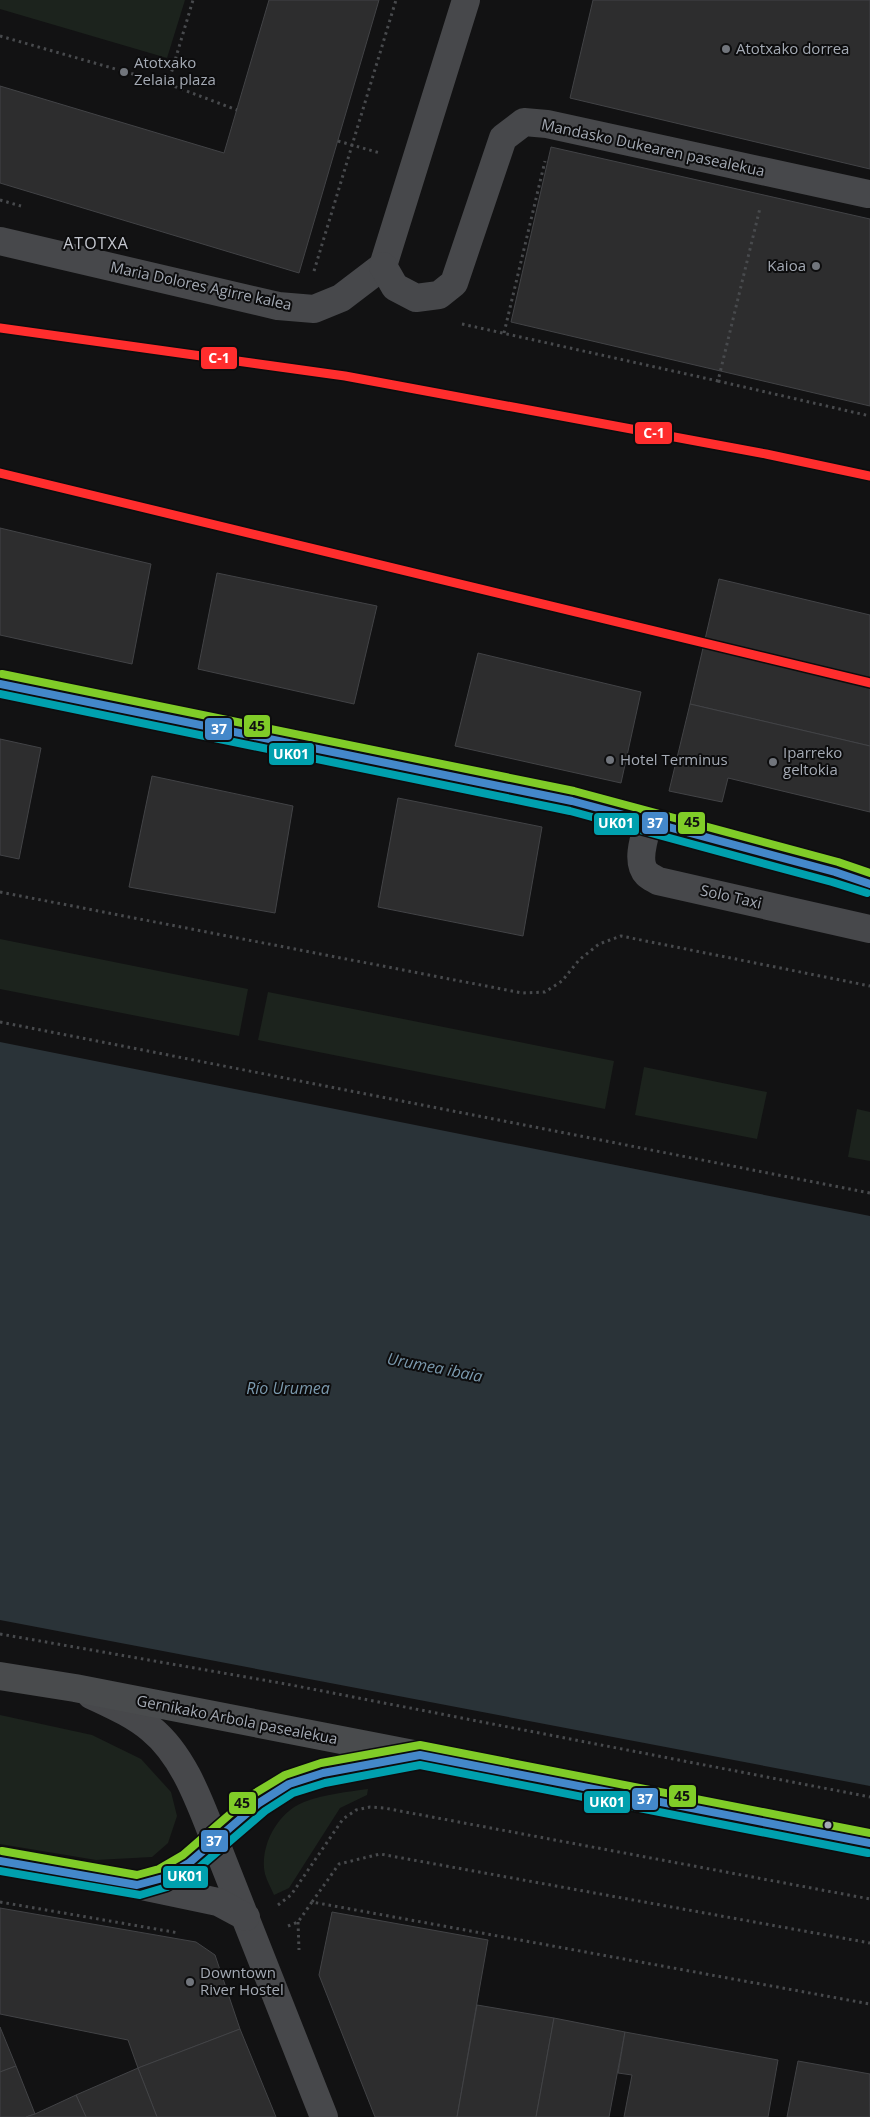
<svg xmlns="http://www.w3.org/2000/svg" width="870" height="2117" font-family="'Open Sans',sans-serif">
<rect width="100%" height="100%" fill="#121213"/>
<!-- green -->
<g fill="#1c231d">
<path d="M0 0H185L167 58 0 9Z"/>
<path d="M0 939 248 989 239 1036 0 989Z"/>
<path d="M268 992 614 1061 605 1109 258 1040Z"/>
<path d="M644 1067 767 1092 757 1139 635 1115Z"/>
<path d="M857 1109 870 1112V1161L848 1157Z"/>
<path d="M0 1715 92 1735 141 1759 171 1792 177 1816 168 1843 152 1857 96 1860 0 1844Z"/>
<path d="M368 1789 367 1795 340 1808 289 1888 274 1895C271 1888 267 1881 265 1874 259 1846 278 1812 304 1802 325 1794 347 1792 368 1789Z"/>
</g>
<!-- water -->
<path fill="#2a3338" d="M0 1042 870 1216V1786L0 1620Z"/>
<!-- building -->
<g fill="#2d2d2e" stroke="#424346">
<path d="M269 0H379L299 273 0 183V86L224 153Z"/>
<path d="M593 0H870V169L570 98Z"/>
<path d="M551 147 870 219V406L511 322Z"/>
<path d="M0 528 151 564 132 664 0 635Z"/>
<path d="M217 573 377 606 354 704 198 669Z"/>
<path d="M719 579 870 615V746L690 704Z"/>
<path d="M478 653 641 692 621 783 455 746Z"/>
<path d="M690 704 870 746V812L728 778 722 802 669 791Z"/>
<path d="M0 739 41 748 19 859 0 855Z"/>
<path d="M152 776 293 806 275 913 129 887Z"/>
<path d="M398 798 542 827 523 936 378 907Z"/>
<path d="M0 1908 196 1942 215 1955 240 2029 138 2068 128 2040 0 2014Z"/>
<path d="M332 1912 488 1940 457 2117H375L319 1975Z"/>
<path d="M477 2005 554 2018 536 2117H457Z"/>
<path d="M554 2018 625 2032 609 2117H536Z"/>
<path d="M0 2027 16 2066 0 2072Z"/>
<path d="M240 2029 276 2117H157L138 2068Z"/>
<path d="M625 2032 778 2060 768 2117H624L632 2075 618 2073Z"/>
<path d="M798 2061 870 2074V2117H787Z"/>
<path d="M16 2066 35 2114 26 2117H0V2072Z"/>
<path d="M138 2068 157 2117H86L76 2095Z"/>
<path d="M76 2095 86 2117H26L35 2114Z"/>
</g>
<g fill="none" stroke-linecap="round" stroke-linejoin="round">
<!-- path -->
<g stroke="#484a4d" stroke-width="3" stroke-dasharray="2.5 4" stroke-linecap="butt">
<path d="M0 36 168 84 237 110"/>
<path d="M168 84 193 0"/>
<path d="M338 141 380 153"/>
<path d="M0 200 21 206"/>
<path d="M314 271 396 0"/>
<path d="M462 324 718 381 760 208"/>
<path d="M504 333 545 161"/>
<path d="M718 381 870 416"/>
<path d="M0 892 522 993 545 992 562 981 579 960 599 944 621 936 870 986"/>
<path d="M0 1022 870 1193"/>
<path d="M0 1634 286 1684 870 1797"/>
<path d="M0 1902 179 1933"/>
<path d="M312 1902 339 1864 380 1854 870 1943"/>
<path d="M278 1905 291 1895 343 1819 356 1810 370 1807 384 1808 870 1899"/>
<path d="M298 1922 299 1950"/>
<path d="M288 1926 298 1922 312 1902 870 2004"/>
</g>
<!-- minor -->
<g stroke="#47484b" stroke-width="28">
<path d="M0 241 278 306 314 309 341 298 383 266 466 0"/>
<path d="M383 266 395 287 416 298 439 295 454 283 503 138 524 122 547 124 868 194"/>
<path d="M649 821C645 835 635 862 647 874 650 877 655 879 658 881L870 929"/>
<path d="M91 1695C112 1705 133 1714 151 1729 184 1756 200 1803 215 1841L324 2117"/>
<path d="M137 1885 218 1902 246 1917"/>
</g>
<!-- major -->
<g stroke="#494b4d" stroke-width="28">
<path d="M0 684 572 801 610 810 835 872 870 884"/>
<path d="M0 1676 75 1688 870 1843"/>
<path d="M0 1861 137 1885 163 1878 189 1863 259 1803 289 1784 323 1773 405 1758"/>
</g>
<defs>
<g id="bus-1">
<path d="M0 684 572 801 835 872 870 884"/>
<path d="M0 1861 137 1885 163 1878 189 1863 259 1803 289 1784 323 1773 420 1755 870 1843"/>
</g>
<g id="bus-2">
<path d="M0 694 570 811 832 882 867 893"/>
<path d="M0 1871 140 1895 167 1887 195 1871 265 1811 293 1793 325 1783 420 1765 868 1853"/>
</g>
<g id="bus-3">
<path d="M2 674 574 791 838 862 870 873"/>
<path d="M2 1851 137 1875 159 1869 183 1855 252 1795 285 1775 321 1763 420 1745 870 1833"/>
</g>
</defs>
<!-- bus-1 casing -->
<use href="#bus-1" stroke="#0d0d0e" stroke-width="11"/>
<!-- bus-2 casing -->
<use href="#bus-2" stroke="#0d0d0e" stroke-width="11"/>
<!-- bus-3 casing -->
<use href="#bus-3" stroke="#0d0d0e" stroke-width="11"/>
<!-- bus-1 -->
<use href="#bus-1" stroke="#4488ca" stroke-width="8"/>
<!-- bus-2 -->
<use href="#bus-2" stroke="#00a0ae" stroke-width="8"/>
<!-- bus-3 -->
<use href="#bus-3" stroke="#80cc28" stroke-width="8"/>
<defs>
<g id="rail-1">
<path d="M0 328 345 376 766 454 870 476"/>
<path d="M0 473 870 683"/>
</g>
</defs>
<!-- rail-1 casing -->
<use href="#rail-1" stroke="#0d0d0e" stroke-width="12"/>
<!-- rail-1 -->
<use href="#rail-1" stroke="#ff2d2d" stroke-width="9"/>
</g>
<!-- markers -->
<g fill="#71757c" stroke="#0d0d0e" stroke-width="2">
<circle cx="726" cy="49" r="5"/>
<circle cx="124" cy="72" r="5"/>
<circle cx="816" cy="266" r="5"/>
<circle cx="610" cy="760" r="5"/>
<circle cx="773" cy="762" r="5"/>
<circle cx="190" cy="1982" r="5"/>
</g>
<circle fill="#a4aab4" stroke="#0d0d0e" stroke-width="2" cx="828" cy="1825" r="4.5"/>
<g text-anchor="middle" stroke-width="4" stroke-linejoin="round" paint-order="stroke">
<!-- poi labels -->
<g font-size="15" fill="#a4aab4" stroke="#0d0d0e" text-anchor="start">
<text x="736" y="54">Atotxako dorrea</text>
<text x="134" y="68">Atotxako<tspan x="134" dy="17">Zelaia plaza</tspan></text>
<text x="806" y="271" text-anchor="end">Kaioa</text>
<text x="783" y="758">Iparreko<tspan x="783" dy="17">geltokia</tspan></text>
<text x="620" y="765">Hotel Terminus</text>
<text x="200" y="1978">Downtown<tspan x="200" dy="17">River Hostel</tspan></text>
</g>
<!-- street labels -->
<g font-size="15" fill="#a4aab4" stroke="#0d0d0e">
<text transform="translate(653 148) rotate(12)" y="5">Mandasko Dukearen pasealekua</text>
<text transform="translate(201 286) rotate(12)" y="5">Maria Dolores Agirre kalea</text>
<text transform="translate(731 897) rotate(13)" y="5">Solo Taxi</text>
<text transform="translate(237 1720) rotate(11)" y="5">Gernikako Arbola pasealekua</text>
</g>
<!-- neighbourhood labels -->
<g font-size="16" letter-spacing="1" fill="#c5c8d0" stroke="#0d0d0e">
<text x="96" y="249">ATOTXA</text>
</g>
<!-- water labels -->
<g font-size="16" font-style="italic" fill="#7b9aae" stroke="#0d0d0e">
<text transform="translate(435 1367) rotate(11)" y="6">Urumea ibaia</text>
<text x="288" y="1394">Río Urumea</text>
</g>
</g>
<g stroke="#0d0d0e" stroke-width="2">
<rect x="200" y="346" width="38" height="24" rx="5" fill="#ff2d2d"/>
<rect x="634" y="421" width="39" height="24" rx="5" fill="#ff2d2d"/>
<rect x="243" y="714" width="28" height="24" rx="5" fill="#80cc28"/>
<rect x="204" y="717" width="29" height="24" rx="5" fill="#4488ca"/>
<rect x="268" y="742" width="47" height="24" rx="5" fill="#00a0ae"/>
<rect x="677" y="811" width="29" height="24" rx="5" fill="#80cc28"/>
<rect x="641" y="811" width="28" height="24" rx="5" fill="#4488ca"/>
<rect x="593" y="812" width="47" height="24" rx="5" fill="#00a0ae"/>
<rect x="668" y="1784" width="29" height="24" rx="5" fill="#80cc28"/>
<rect x="631" y="1787" width="28" height="24" rx="5" fill="#4488ca"/>
<rect x="583" y="1790" width="48" height="24" rx="5" fill="#00a0ae"/>
<rect x="228" y="1791" width="29" height="24" rx="5" fill="#80cc28"/>
<rect x="200" y="1829" width="29" height="24" rx="5" fill="#4488ca"/>
<rect x="162" y="1865" width="47" height="24" rx="5" fill="#00a0ae"/>
</g>
<g font-size="14" text-anchor="middle" font-weight="bold" fill="#fff">
<text x="219" y="363">C-1</text>
<text x="654" y="438">C-1</text>
<text x="219" y="734">37</text>
<text x="291" y="759">UK01</text>
<text x="655" y="828">37</text>
<text x="616" y="828">UK01</text>
<text x="645" y="1804">37</text>
<text x="607" y="1807">UK01</text>
<text x="214" y="1846">37</text>
<text x="185" y="1881">UK01</text>
</g>
<g font-size="14" text-anchor="middle" font-weight="bold" fill="#111">
<text x="257" y="731">45</text>
<text x="692" y="827">45</text>
<text x="682" y="1801">45</text>
<text x="242" y="1808">45</text>
</g>
</svg>
